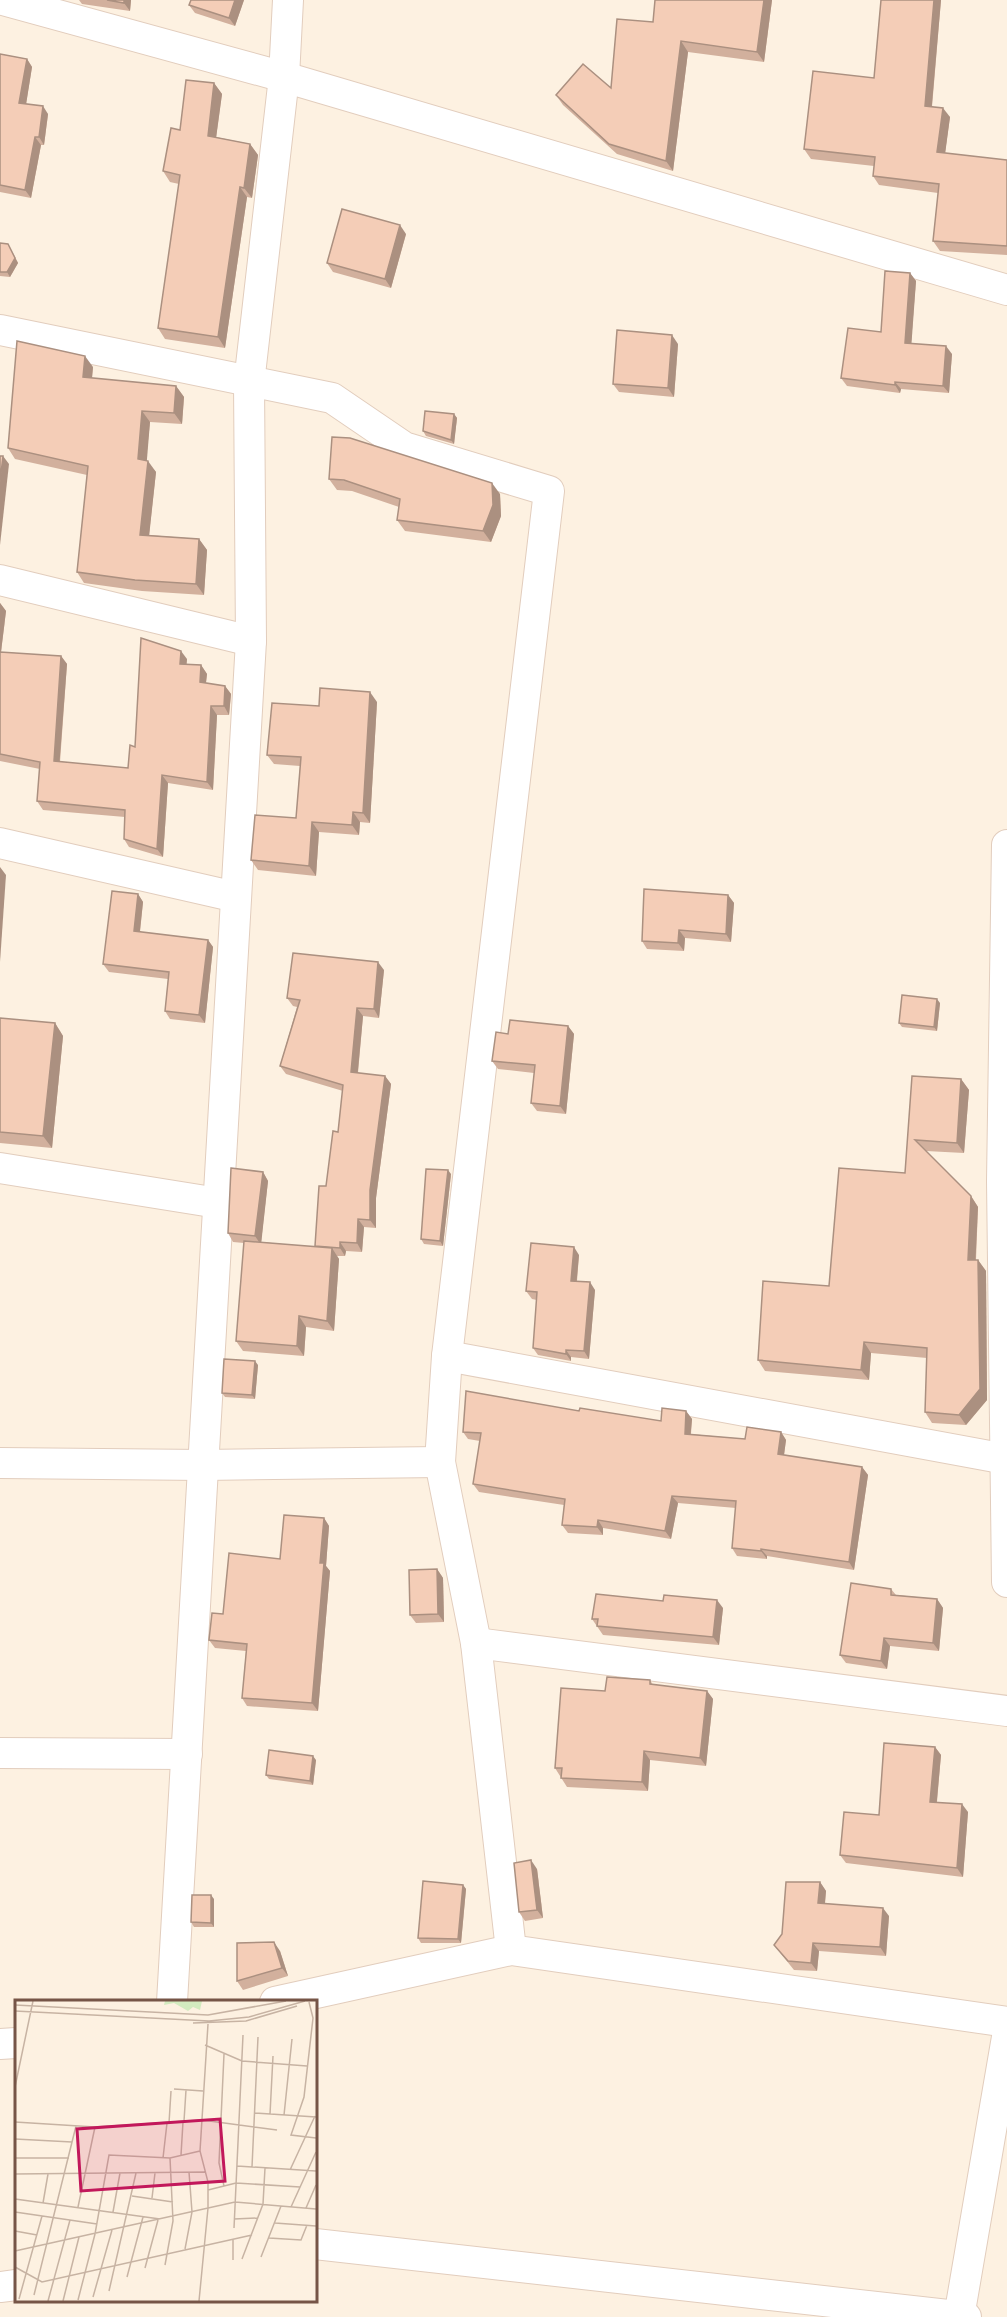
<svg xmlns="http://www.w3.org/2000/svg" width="1007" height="2317" font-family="'IBM Plex Sans',sans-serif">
<rect width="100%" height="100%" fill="#fdf1e1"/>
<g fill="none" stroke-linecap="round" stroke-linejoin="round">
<defs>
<g id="minor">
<path d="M3 0 284 77 1007 290"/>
<path d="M0 330 332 398 404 447 549 491 447 1356 440 1462 476 1643 511 1950"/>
<path d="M0 580 251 641"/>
<path d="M0 843 236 897"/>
<path d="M1007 845 1002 1181 1007 1582"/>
<path d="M0 1168 218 1203"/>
<path d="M447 1356 1006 1459"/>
<path d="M0 1463 203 1465 440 1462"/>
<path d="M476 1643 1007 1711"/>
<path d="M0 1753 187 1754"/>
<path d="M172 2002 251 641 249 383 284 77 288 0"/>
<path d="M275 2002 511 1950 1007 2022"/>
<path d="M0 2044 16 2043"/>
<path d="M315 2244 966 2317"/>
<path d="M0 2287 16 2285"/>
<path d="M959 2317 1007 2037"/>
</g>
</defs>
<!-- minor casing -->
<use href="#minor" stroke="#e2cdbd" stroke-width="32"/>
<!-- minor -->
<use href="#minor" stroke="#fff" stroke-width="30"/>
</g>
<!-- wall -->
<g fill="#d2b09d">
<path d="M79 0H131L130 11 82 4Z"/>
<path d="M244 0 235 26 195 13 189 5Z"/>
<path d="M655 0H772L764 62 688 52 673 171 617 154 563 105 556 95 611 88 653 22Z"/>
<path d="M881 0H941L932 107 950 117 945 153 1007 160V255L940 251 933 241 938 193 879 185 873 176 874 166 811 159 804 149 874 78Z"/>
<path d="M0 54 27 59 32 67 26 104 48 114 44 145H41L31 198 0 192Z"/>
<path d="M214 83 222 94 216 137 250 144 258 155 252 198 247 197 225 348 165 339 158 328 179 184 170 182 163 171 180 130Z"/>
<path d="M406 234 391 288 333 272 327 263Z"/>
<path d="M0 243 8 244 18 263 10 277 0 276Z"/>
<path d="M910 273 916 281 911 343 952 354 949 393 901 389 900 393 847 386 841 378 881 332Z"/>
<path d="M678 344 674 397 619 392 613 384Z"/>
<path d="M93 367 92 378 176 386 184 397 182 424 150 422 146 461 156 472 149 535 199 539 207 550 204 595 142 591 84 583 77 572 87 475 15 459 8 448Z"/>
<path d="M454 414 457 418 454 444 426 436 423 431Z"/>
<path d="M329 479 500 494 501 516 491 542 405 531 397 520 399 507 352 491 337 490Z"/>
<path d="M0 603 6 611 1 652 61 656 67 664 60 762 128 768 135 747 187 659 186 664 201 665 207 674 206 683 225 686 231 694 229 715H217L213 790 168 783 163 857 129 847 124 839 125 817 43 810 37 801 40 769 0 761Z"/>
<path d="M377 702 370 823 360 822 359 835 319 832 316 876 258 870 251 860 296 818 300 766 274 764 267 755 319 706Z"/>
<path d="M138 894 143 902 140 932 208 940 213 947 205 1023 170 1019 165 1011 168 979 109 972 103 964Z"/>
<path d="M728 895 734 903 731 942 685 938 684 951 647 949 642 941Z"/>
<path d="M384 970 379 1018 363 1016 358 1073 385 1076 391 1084 376 1198V1228L364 1227 362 1252 346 1251 345 1256H337L339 1259 334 1331 306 1327 304 1356 243 1351 236 1341 244 1243 233 1242 228 1233 263 1172 268 1181 261 1242 315 1247 326 1186 338 1132 343 1091 286 1074 280 1066 297 1007 293 1006 287 998Z"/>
<path d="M940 1003 937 1031 902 1027 899 1023Z"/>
<path d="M0 1018 55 1023 63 1036 52 1148 0 1143Z"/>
<path d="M568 1026 574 1034 566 1114 537 1111 531 1103 534 1073 498 1069 492 1061 508 1034Z"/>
<path d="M912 1076 961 1079 969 1090 964 1153 926 1151 971 1196 978 1207 976 1260H978L986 1271 987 1400 966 1425 932 1423 925 1412 927 1358 871 1353 869 1380 765 1371 758 1360 829 1286 905 1173Z"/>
<path d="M451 1174 443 1246 424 1244 421 1239Z"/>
<path d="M579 1255 577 1281 595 1290 589 1359 571 1357V1361L538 1355 533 1348 537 1300 532 1299 526 1291Z"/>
<path d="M258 1365 255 1399 225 1397 222 1393Z"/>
<path d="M579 1411 661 1421 686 1411 692 1419 691 1434 745 1439 781 1432 786 1440 784 1455 862 1467 868 1475 854 1570 767 1556V1559L737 1556 732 1548 736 1508 678 1503 671 1539 603 1528V1535L568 1533 562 1525 564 1505 479 1492 473 1484 480 1441 468 1439 463 1432Z"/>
<path d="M324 1518 329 1526 326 1566 330 1571 318 1711 247 1706 242 1698 246 1651 215 1648 209 1640 223 1614 280 1559Z"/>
<path d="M437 1569 443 1578 444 1622 416 1623 410 1615Z"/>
<path d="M891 1589 896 1595 937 1599 943 1608 939 1651 890 1646 887 1669 846 1663 840 1655Z"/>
<path d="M663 1601 723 1608 719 1645 603 1635 592 1619Z"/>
<path d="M650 1680 653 1685 707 1691 713 1699 706 1766 650 1760 648 1791 567 1787 555 1768 605 1691Z"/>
<path d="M935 1747 941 1755 937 1802 968 1812 963 1877 846 1863 840 1855 879 1815Z"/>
<path d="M316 1760 313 1785 269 1779 266 1775Z"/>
<path d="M537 1869 543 1918 525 1921 519 1912Z"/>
<path d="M820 1882 826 1891 825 1904 889 1916 886 1956 819 1951 817 1971 794 1970 774 1945Z"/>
<path d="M463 1885 466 1889 461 1943H421L418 1938Z"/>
<path d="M214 1899V1927H194L191 1922Z"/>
<path d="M280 1951 288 1976 243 1990 237 1981Z"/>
</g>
<!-- shaded-wall -->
<g fill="#ab9080">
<path d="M124 0H131L130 11 124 3Z"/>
<path d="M235 0H244L235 26 229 18Z"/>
<path d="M764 0H772L764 62 757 52Z"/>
<path d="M934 0H941L931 115 925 106Z"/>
<path d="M681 41 688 52 673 171 666 161Z"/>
<path d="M27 59 32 67 25 111 19 103Z"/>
<path d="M214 83 222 94 215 146 208 136Z"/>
<path d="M43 106 48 114 44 145 39 137Z"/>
<path d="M943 108 950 117 944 162 937 152Z"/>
<path d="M35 137 41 145 31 198 25 190Z"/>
<path d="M250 144 258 155 252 198 244 188Z"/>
<path d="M240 187 247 197 225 348 218 337Z"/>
<path d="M400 225 406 234 391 288 385 279Z"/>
<path d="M8 244 18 263 10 277 7 272Z"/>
<path d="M910 273 916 281 911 350 905 343Z"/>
<path d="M672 335 678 344 674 397 668 388Z"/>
<path d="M946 346 952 354 949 393 943 386Z"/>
<path d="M85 356 93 367 91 388 83 377Z"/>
<path d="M895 382 901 389 900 393 895 385Z"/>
<path d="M176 386 184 397 182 424 174 413Z"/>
<path d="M142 411 150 422 146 471 138 459Z"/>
<path d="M454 414 457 418 454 444 451 440Z"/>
<path d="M3 456 9 464 0 545V482Z"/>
<path d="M148 461 156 472 148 546 140 535Z"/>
<path d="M492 483 500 494 501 516 491 542 483 531Z"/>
<path d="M199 539 207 550 204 595 196 584Z"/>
<path d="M0 603 6 611 0 660Z"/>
<path d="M181 651 187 659 186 672 180 664Z"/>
<path d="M61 656 67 664 59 769 54 761Z"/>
<path d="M201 665 207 674 205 690 200 682Z"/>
<path d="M225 686 231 694 229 715 224 706Z"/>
<path d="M370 692 377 702 370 823 363 813Z"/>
<path d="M211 706 217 715 213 790 207 782Z"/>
<path d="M162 775 168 783 163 857 157 849Z"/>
<path d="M353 812 360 822 359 835 352 825Z"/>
<path d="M312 822 319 832 316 876 309 866Z"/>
<path d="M0 867 6 875 0 962Z"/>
<path d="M138 894 143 902 139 939 134 931Z"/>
<path d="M728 895 734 903 731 942 726 934Z"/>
<path d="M679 930 685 938 684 951 678 943Z"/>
<path d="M208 940 213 947 205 1023 199 1015Z"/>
<path d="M378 962 384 970 379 1018 374 1009Z"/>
<path d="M937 999 940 1003 937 1031 934 1027Z"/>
<path d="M357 1008 363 1016 357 1080 351 1072Z"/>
<path d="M55 1023 63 1036 52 1148 43 1136Z"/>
<path d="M568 1026 574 1034 566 1114 560 1106Z"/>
<path d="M385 1076 391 1084 376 1198V1228L370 1220V1190Z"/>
<path d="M961 1079 969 1090 964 1153 957 1143Z"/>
<path d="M448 1170 451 1174 443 1246 440 1241Z"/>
<path d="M263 1172 268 1181 261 1245 255 1236Z"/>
<path d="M971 1196 978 1207 975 1270 968 1260Z"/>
<path d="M358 1219 364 1227 362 1252 357 1243Z"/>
<path d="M340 1242 346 1251 345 1256 340 1248Z"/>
<path d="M574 1247 579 1255 576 1288 571 1281Z"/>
<path d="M332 1248 339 1259 334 1331 327 1321Z"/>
<path d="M978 1260 986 1271 987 1400 966 1425 959 1415Z"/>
<path d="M590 1282 595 1290 589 1359 584 1351Z"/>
<path d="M299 1316 306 1327 304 1356 297 1346Z"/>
<path d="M864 1342 871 1353 869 1380 861 1370Z"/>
<path d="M566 1350 571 1357V1361L566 1354Z"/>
<path d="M255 1361 258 1365 255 1399 252 1395Z"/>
<path d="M686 1411 692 1419 690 1441 685 1434Z"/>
<path d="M781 1432 786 1440 783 1462 778 1454Z"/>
<path d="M862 1467 868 1475 854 1570 849 1562Z"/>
<path d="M672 1496 678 1503 671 1539 665 1531Z"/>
<path d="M324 1518 329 1526 326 1566 330 1571 318 1711 312 1703 320 1563Z"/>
<path d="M598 1520 603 1528V1535L597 1527Z"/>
<path d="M761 1549 767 1556V1559L761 1551Z"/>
<path d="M437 1569 443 1578 444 1622 438 1614Z"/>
<path d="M937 1599 943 1608 939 1651 933 1643Z"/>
<path d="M717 1600 723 1608 719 1645 713 1637Z"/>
<path d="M884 1638 890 1646 887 1669 881 1661Z"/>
<path d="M707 1691 713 1699 706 1766 700 1758Z"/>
<path d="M935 1747 941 1755 936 1810 930 1802Z"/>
<path d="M644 1751 650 1760 648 1791 642 1782Z"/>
<path d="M313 1756 316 1760 313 1785 310 1781Z"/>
<path d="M962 1804 968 1812 963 1877 957 1868Z"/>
<path d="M531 1860 537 1869 543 1918 537 1910Z"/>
<path d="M820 1882 826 1891 824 1912 818 1903Z"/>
<path d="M463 1885 466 1889 461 1943 458 1939Z"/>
<path d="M211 1895 214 1899V1927L211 1923Z"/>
<path d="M883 1908 889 1916 886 1956 880 1947Z"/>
<path d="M274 1942 280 1951 288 1976 282 1968Z"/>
<path d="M813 1943 819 1951 817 1971 811 1963Z"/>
</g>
<!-- building -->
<g fill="#f4cdb7" stroke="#ab9080" stroke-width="1.5">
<path d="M107 0H124V3Z"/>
<path d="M191 0H235L229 18 189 5Z"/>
<path d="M655 0H764L757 52 681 41 666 161 609 144 556 95 583 64 611 88 617 19 653 22Z"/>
<path d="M881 0H934L925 106 943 108 937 152 1007 160V246L933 241 939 184 873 176 875 157 804 149 813 71 874 78Z"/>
<path d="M0 54 27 59 19 103 43 106 39 137H35L25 190 0 185Z"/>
<path d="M186 80 214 83 208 136 250 144 244 188 240 187 218 337 158 328 180 175 163 171 171 128 180 130Z"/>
<path d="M342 209 400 225 385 279 327 263Z"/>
<path d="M0 243 8 244 15 258 7 272H0Z"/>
<path d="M885 271 910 273 905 343 946 346 943 386 895 382V385L841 378 848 328 881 332Z"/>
<path d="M617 330 672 335 668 388 613 384Z"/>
<path d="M17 341 85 356 83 377 176 386 174 413 142 411 138 459 148 461 140 535 199 539 196 584 135 580 77 572 88 466 8 448Z"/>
<path d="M425 411 454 414 451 440 423 431Z"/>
<path d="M332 437 350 438 492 483 493 505 483 531 397 520 400 499 344 480 329 479Z"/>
<path d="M0 456H3L0 482Z"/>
<path d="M141 638 181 651 180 664 201 665 200 682 225 686 224 706H211L207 782 162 775 157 849 124 839 125 810 37 801 40 762 0 754V652L61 656 54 761 128 768 130 745 135 747Z"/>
<path d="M320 688 370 692 363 813 353 812 352 825 312 822 309 866 251 860 255 815 296 818 301 757 267 755 272 703 319 706Z"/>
<path d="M644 889 728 895 726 934 679 930 678 943 642 941Z"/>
<path d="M112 891 138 894 134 931 208 940 199 1015 165 1011 169 972 103 964Z"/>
<path d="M293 953 378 962 374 1009 357 1008 351 1072 385 1076 370 1190V1220L358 1219 357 1243 340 1242V1248L315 1246 319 1186H326L333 1131 338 1132 343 1085 280 1066 300 1000 287 998Z"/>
<path d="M902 995 937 999 934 1027 899 1023Z"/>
<path d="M0 1018 55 1023 43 1136 0 1132Z"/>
<path d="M510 1020 568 1026 560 1106 531 1103 535 1065 492 1061 496 1032 508 1034Z"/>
<path d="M912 1076 961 1079 957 1143 915 1140 971 1196 968 1260H978L980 1389 959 1415 925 1412 927 1348 864 1342 861 1370 758 1360 763 1281 829 1286 839 1168 905 1173Z"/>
<path d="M231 1168 263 1172 255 1236 228 1233Z"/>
<path d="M426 1169 448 1170 440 1241 421 1239Z"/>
<path d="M244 1241 332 1248 327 1321 299 1316 297 1346 236 1341Z"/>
<path d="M531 1243 574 1247 571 1281 590 1282 584 1351 566 1350V1354L533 1348 537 1292 526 1291Z"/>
<path d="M224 1359 255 1361 252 1395 222 1393Z"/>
<path d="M466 1391 579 1411 580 1408 661 1421 662 1408 686 1411 685 1434 745 1439 747 1427 781 1432 778 1454 862 1467 849 1562 761 1549V1551L732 1548 736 1501 672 1496 665 1531 598 1520 597 1527 562 1525 565 1499 473 1484 481 1433 463 1432Z"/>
<path d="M284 1515 324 1518 320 1563H324L312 1703 242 1698 247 1644 209 1640 212 1613 223 1614 229 1553 280 1559Z"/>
<path d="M437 1569 438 1614 410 1615 409 1570Z"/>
<path d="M851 1583 891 1589V1595L937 1599 933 1643 884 1638 881 1661 840 1655Z"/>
<path d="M596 1594 663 1601 664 1595 717 1600 713 1637 597 1626 598 1619H592Z"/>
<path d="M607 1677 650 1680V1684L707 1691 700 1758 644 1751 642 1782 561 1778 562 1768H555L561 1688 605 1691Z"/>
<path d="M884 1743 935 1747 930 1802 962 1804 957 1868 840 1855 844 1812 879 1815Z"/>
<path d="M269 1750 313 1756 310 1781 266 1775Z"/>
<path d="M531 1860 537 1910 519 1912 514 1863Z"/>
<path d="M423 1881 463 1885 458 1939 418 1938Z"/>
<path d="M786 1882H820L818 1903 883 1908 880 1947 813 1943 811 1963 788 1961 774 1945 782 1934Z"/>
<path d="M192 1895H211V1923L191 1922Z"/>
<path d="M274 1942 282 1968 237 1981V1943Z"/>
</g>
<!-- overview -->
<g transform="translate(15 2000)">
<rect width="302" height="302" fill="#fdf1e1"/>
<path d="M150 1H187L185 10 178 7 173 11 159 3 149 5Z" fill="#d3ebbf"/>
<path fill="none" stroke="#c7b3a3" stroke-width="1.5" d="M294 2 298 18 289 97 276 135 301 138M0 5 193 15 271 1M0 11 194 21 234 17 290 1M178 23 231 21 282 6M190 45 227 61 292 66M0 87 18 1M159 89 188 91M240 113 301 117M255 114 258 56M269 115 277 39M169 121 171 90M0 122 80 127 187 120 262 130M154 123 156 91M0 139 57 142M166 155 168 122M0 158H54M148 158 152 123M222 166 301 171M237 167 243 37M275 170 300 116M0 174 191 172M209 186 204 163 209 54M193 190 221 183 285 187M117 196 158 202M137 198 140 173M0 199 145 219M28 203 33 174M63 207 80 127M276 207 301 152M291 208 301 185M0 212 82 224M98 212 105 173M219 219 243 218M260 223 301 226M219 228 228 35M0 231 22 235M254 238 286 240 292 225M170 249 177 212 174 172M0 251 220 202 301 209M246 257 266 206M227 259 248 204 250 168M218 260V240M150 265 158 221 155 158M0 267 27 282 237 235M130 268 143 220M112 277 128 217M94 291 121 173M19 295 61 126M78 297 97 230M4 299 27 216M63 300 80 234 94 155 155 158 185 151M33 301 55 220M48 301 64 237M184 301 193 208V182L185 151 193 24"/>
<path fill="#c2185b" fill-opacity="0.15" stroke="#c2185b" stroke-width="3" d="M205 119 210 181 66 191 62 129Z"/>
<rect width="302" height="302" fill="none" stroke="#765547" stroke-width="3"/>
</g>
</svg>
